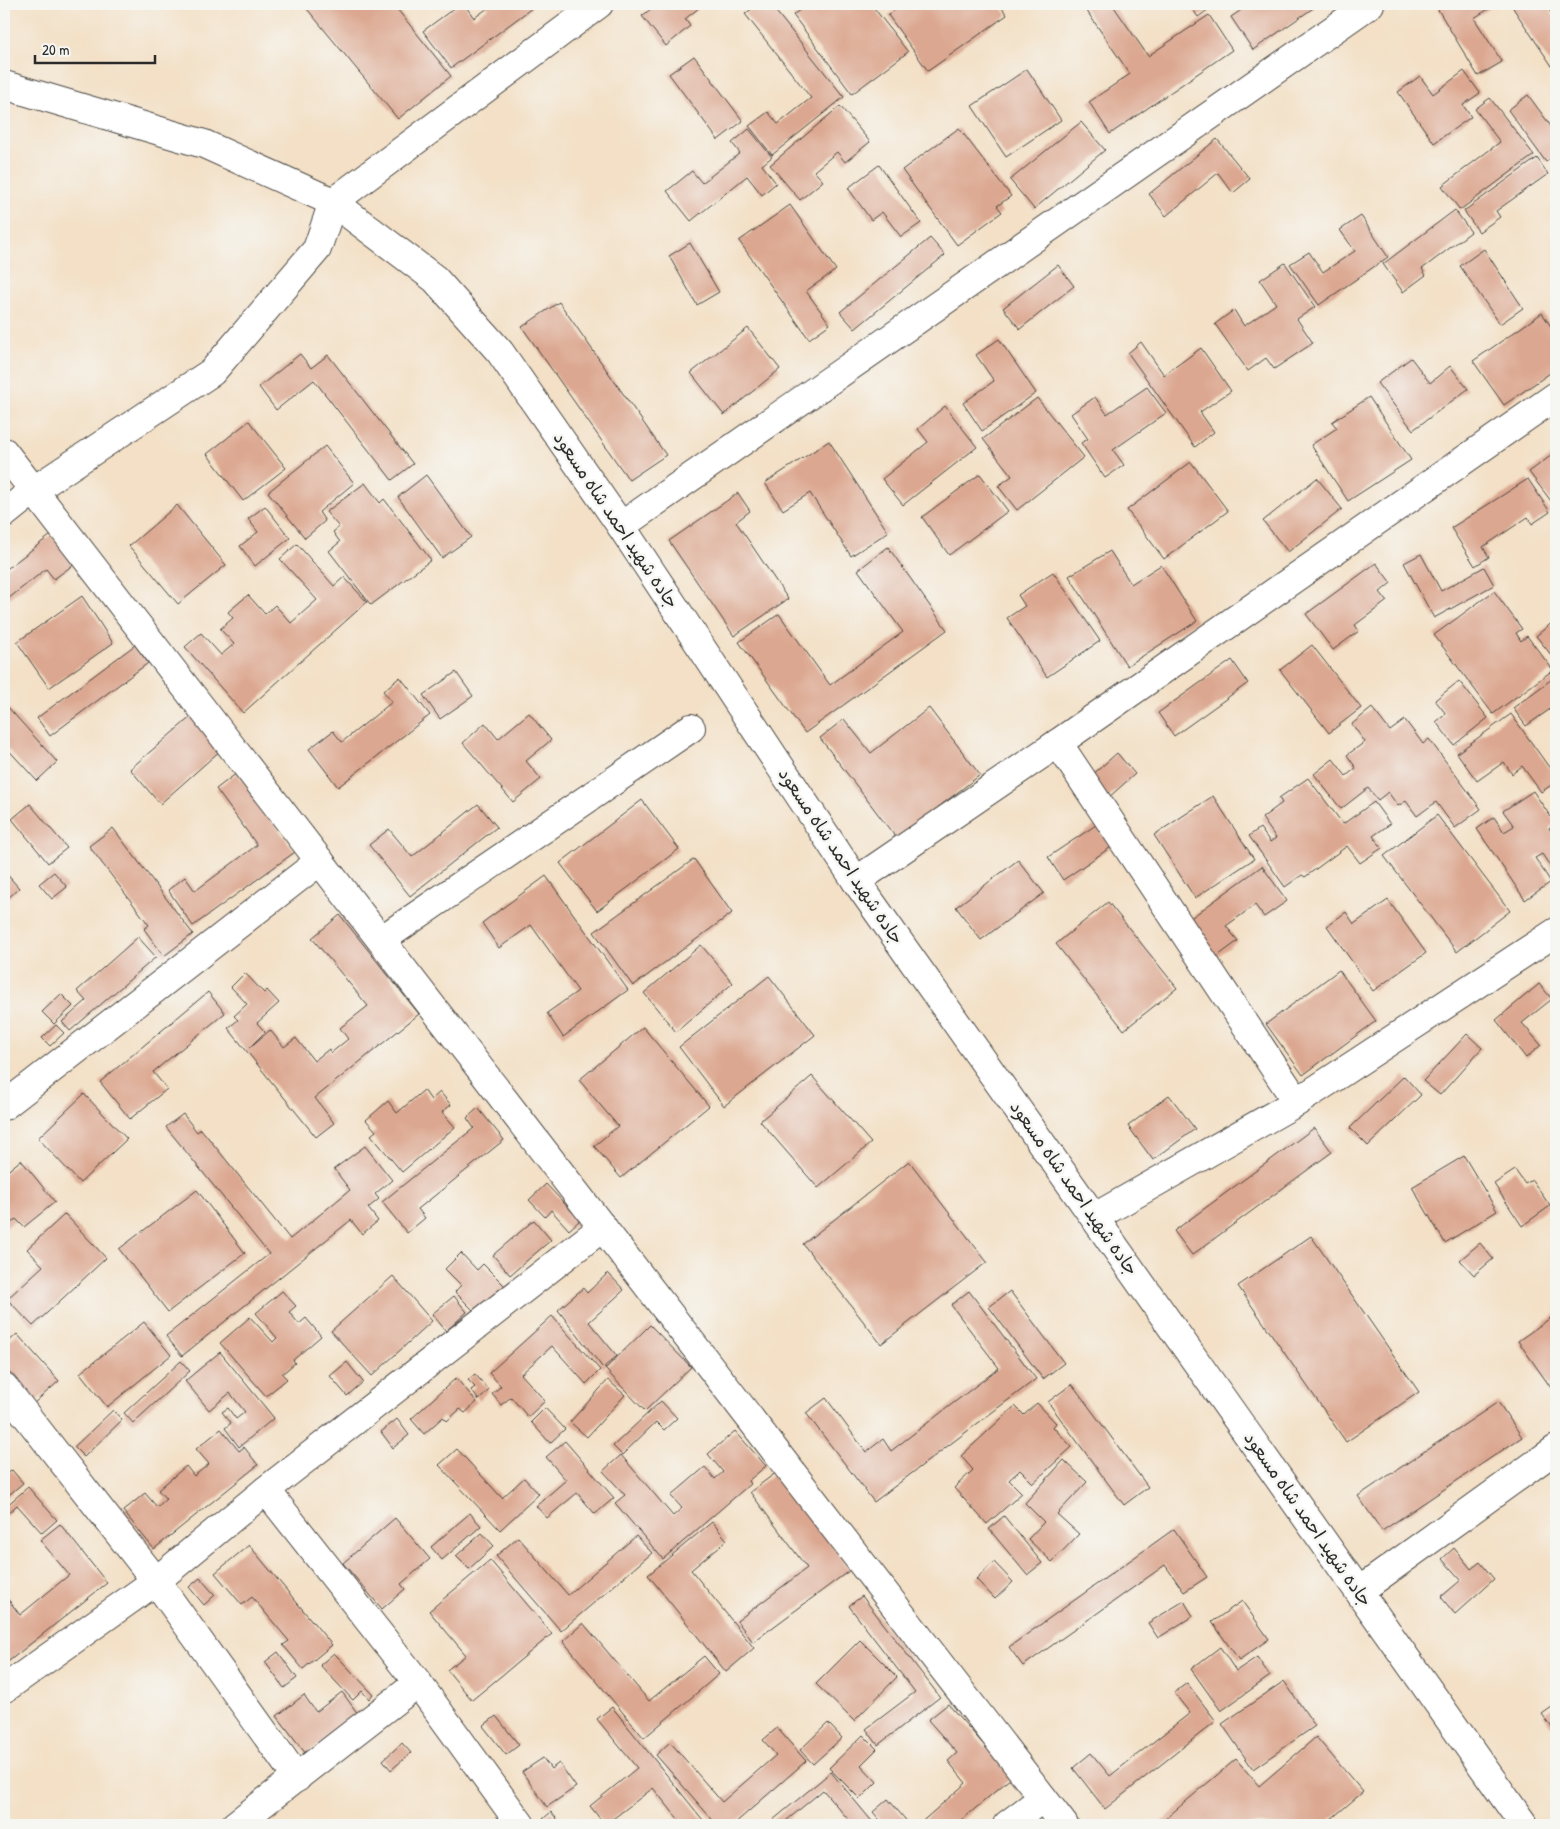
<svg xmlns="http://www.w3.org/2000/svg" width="1560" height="1829" font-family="'Patrick Hand','Playpen Sans Arabic',sans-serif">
<rect width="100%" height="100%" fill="#f6f6f2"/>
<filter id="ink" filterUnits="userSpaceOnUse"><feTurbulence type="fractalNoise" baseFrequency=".02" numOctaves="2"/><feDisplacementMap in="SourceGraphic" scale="10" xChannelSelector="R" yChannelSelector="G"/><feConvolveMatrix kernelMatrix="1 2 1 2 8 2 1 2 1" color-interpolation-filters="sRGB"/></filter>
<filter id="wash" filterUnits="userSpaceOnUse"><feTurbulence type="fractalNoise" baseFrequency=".0096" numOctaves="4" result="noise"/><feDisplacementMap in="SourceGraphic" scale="20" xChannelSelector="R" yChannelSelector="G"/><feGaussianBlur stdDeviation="1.12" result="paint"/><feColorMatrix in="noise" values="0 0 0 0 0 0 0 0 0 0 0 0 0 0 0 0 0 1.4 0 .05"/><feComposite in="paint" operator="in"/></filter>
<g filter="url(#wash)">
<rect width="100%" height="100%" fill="#f3e0c6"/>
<g id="blocks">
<!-- building -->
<g fill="#dca790">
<path d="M303 4H393L451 76 398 119Z"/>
<path d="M460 4H464L474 18 488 8 485 4H529L532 8 451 68 423 31Z"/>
<path d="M657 4H704L685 19 690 26 666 46 642 16Z"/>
<path d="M758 4H770L844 97 772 155 749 126 768 112 778 124 811 98 745 14Z"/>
<path d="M808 4H871L908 52 852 94 793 15Z"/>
<path d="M895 4H999L1007 15 928 71 888 15 898 8Z"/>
<path d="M1082 4H1112L1148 56 1209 15 1232 50 1110 134 1089 102 1130 74Z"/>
<path d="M1189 4H1216L1198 17Z"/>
<path d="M1250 4H1319L1253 50 1231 17Z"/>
<path d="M1445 4H1497L1474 18 1502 62 1478 76 1437 8Z"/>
<path d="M1520 4H1545L1556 20V72L1513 8Z"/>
<path d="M694 56 743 121 718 140 669 74Z"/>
<path d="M1027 69 1061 120 1006 157 972 106Z"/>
<path d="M1464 71 1480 93 1463 105 1471 117 1434 143 1398 92 1420 76 1433 94Z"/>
<path d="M1528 95 1556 133V154L1546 162 1508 110Z"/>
<path d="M1490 98 1534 155 1460 210 1442 186 1500 142 1475 109Z"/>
<path d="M840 106 870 142 845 162 837 152 814 171 823 181 800 200 770 165Z"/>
<path d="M1081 122 1105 150 1034 209 1010 180Z"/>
<path d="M959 128 1011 196 997 206 1002 212 957 245 902 170Z"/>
<path d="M749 129 772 157 762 165 776 183 762 195 747 176 691 221 667 191 692 171 702 183 740 153 732 143Z"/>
<path d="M1217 139 1250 179 1233 193 1218 173 1166 216 1149 194Z"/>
<path d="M1537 158 1548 174 1496 211 1500 217 1479 232 1464 211Z"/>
<path d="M879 165 921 223 901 237 882 212 871 220 848 188Z"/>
<path d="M790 205 836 270 806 291 830 324 809 339 739 241Z"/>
<path d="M1455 210 1471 232 1422 269 1426 275 1403 292 1383 264Z"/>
<path d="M1361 216 1388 257 1319 305 1290 264 1309 252 1323 272 1355 251 1340 230Z"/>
<path d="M930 238 945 255 855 329 840 312Z"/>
<path d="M690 243 719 292 697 305 669 256Z"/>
<path d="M1484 249 1523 308 1500 324 1460 266Z"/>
<path d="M1285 263 1315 307 1297 319 1313 343 1274 369 1266 358 1248 371 1215 324 1234 310 1244 326 1276 304 1260 280Z"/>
<path d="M1058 265 1074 286 1020 329 1003 308Z"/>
<path d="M559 302 666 455 629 480 522 327Z"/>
<path d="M1542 313 1556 334V369L1504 405 1473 361Z"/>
<path d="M748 328 780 369 724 415 691 373Z"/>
<path d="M999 339 1036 393 982 431 963 403 994 381 976 355Z"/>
<path d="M1141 342 1164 375 1201 348 1231 391 1200 412 1214 432 1195 447 1128 353Z"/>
<path d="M300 354 311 368 328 355 413 464 392 480 314 380 276 410 259 387Z"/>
<path d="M1411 358 1430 383 1450 366 1468 389 1413 430 1377 383Z"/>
<path d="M1147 387 1166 413 1113 450 1124 465 1105 478 1081 443 1088 439 1071 414 1095 397 1107 414Z"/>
<path d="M1369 397 1411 460 1348 501 1311 445 1337 428 1332 422Z"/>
<path d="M1037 398 1084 457 1017 510 998 486 1012 476 983 439Z"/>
<path d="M945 406 977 447 903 505 882 479 928 442 918 429Z"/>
<path d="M249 421 286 468 243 501 207 454Z"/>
<path d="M829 441 888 532 851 556 810 493 783 510 765 483Z"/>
<path d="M325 446 354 483 319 512 325 521 305 538 268 492Z"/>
<path d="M1556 452V497L1551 501 1529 472Z"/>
<path d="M1191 462 1228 511 1164 559 1127 510Z"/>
<path d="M980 474 1008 511 949 555 922 517Z"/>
<path d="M426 475 471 537 442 558 398 497Z"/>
<path d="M1317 478 1342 509 1288 552 1263 521Z"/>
<path d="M1528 479 1550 512 1532 524 1528 517 1483 547 1489 557 1475 566 1451 528Z"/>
<path d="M365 483 380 503 384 499 431 560 371 605 329 551 340 542 333 532 339 527 326 512Z"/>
<path d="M738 493 750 511 736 522 788 599 734 636 669 541Z"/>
<path d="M177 505 226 565 178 604 129 546Z"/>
<path d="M265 506 290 538 255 566 240 546 258 532 248 519Z"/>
<path d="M51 535 73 565 54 579 46 569 4 602V571Z"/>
<path d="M297 544 334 586 344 577 367 602 243 713 185 647 201 633 221 655 234 644 220 629 233 618 228 612 248 595 265 614 275 605 291 623 317 600 280 559Z"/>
<path d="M888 547 947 630 805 733 739 642 779 614 830 685 903 632 858 570Z"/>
<path d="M1110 551 1131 584 1161 565 1197 621 1127 666 1069 576Z"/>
<path d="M1421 554 1441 591 1484 567 1494 585 1434 618 1404 563Z"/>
<path d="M1376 563 1391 583 1380 592 1387 601 1355 625 1359 631 1333 650 1306 614Z"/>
<path d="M1053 572 1100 641 1047 677 1007 618 1025 606 1018 595Z"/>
<path d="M1494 591 1522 629 1516 633 1521 641 1527 636 1553 670 1493 714 1434 635Z"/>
<path d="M82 596 113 643 49 688 17 642Z"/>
<path d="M1554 621 1556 624V661L1536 636Z"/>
<path d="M135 645 148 663 50 736 37 718Z"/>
<path d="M1312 645 1361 708 1329 733 1280 670Z"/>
<path d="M1232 660 1248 683 1174 736 1158 713Z"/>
<path d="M456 672 473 696 440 719 423 695Z"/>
<path d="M1556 676V705L1526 726 1513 708Z"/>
<path d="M400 677 430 715 338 787 309 749 333 731 342 742 392 702 383 691Z"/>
<path d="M1459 681 1488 718 1454 745 1436 722 1446 714 1435 700Z"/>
<path d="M6 705 57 762 37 781 4 745V707Z"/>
<path d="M929 708 980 775 897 839 820 738 844 719 871 753Z"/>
<path d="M1372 708 1390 731 1405 720 1423 744 1429 739 1481 809 1455 828 1436 802 1417 816 1406 801 1398 806 1388 792 1378 800 1368 788 1341 809 1314 774 1333 759 1346 776 1356 768 1347 755 1365 742 1352 724Z"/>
<path d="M529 713 551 740 526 761 541 779 513 802 463 743 485 723 498 739Z"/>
<path d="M1511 714 1556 777V782L1541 792 1522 766 1512 774 1504 762 1477 781 1457 753Z"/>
<path d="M193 715 222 749 160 804 130 769Z"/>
<path d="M1117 753 1135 774 1108 798 1090 777Z"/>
<path d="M237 773 295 852 193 926 168 890 185 877 195 891 257 845 216 789Z"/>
<path d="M1308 778 1343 824 1374 802 1390 824 1373 836 1382 848 1360 863 1347 846 1305 877 1302 875 1285 887 1249 836 1260 828 1270 842 1276 838 1262 818 1282 803 1279 798Z"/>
<path d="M1533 791 1555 823 1549 828 1556 839V866L1552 869 1542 854 1535 858 1551 882 1525 900 1477 829 1494 817 1504 832 1514 826 1503 811Z"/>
<path d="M1213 796 1254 859 1195 898 1154 835Z"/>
<path d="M642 800 679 849 597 911 560 863Z"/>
<path d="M30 804 67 848 48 863 12 819Z"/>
<path d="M478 804 497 827 410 896 369 845 389 829 412 857Z"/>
<path d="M1437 815 1510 911 1457 952 1384 856Z"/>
<path d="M1096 825 1111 847 1063 880 1048 857Z"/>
<path d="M113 828 193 934 164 956 144 929 149 925 89 846Z"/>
<path d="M694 859 732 913 633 986 594 932Z"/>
<path d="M1018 860 1044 893 981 940 956 907Z"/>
<path d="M1262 866 1287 901 1264 917 1255 905 1226 926 1238 941 1215 958 1188 920Z"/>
<path d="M4 871 19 888 4 902Z"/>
<path d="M54 872 67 887 52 899 39 884Z"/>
<path d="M546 876 628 990 563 1037 547 1013 578 991 531 925 499 948 482 923Z"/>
<path d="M1388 900 1426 953 1373 991 1327 926 1346 912 1354 924Z"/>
<path d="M1108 902 1177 988 1124 1030 1056 944Z"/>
<path d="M340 915 419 1014 315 1098 334 1123 316 1137 228 1028 238 1020 234 1016 247 1004 231 987 245 973 264 993 267 990 279 1003 257 1023 265 1032 249 1048 270 1030 284 1047 296 1038 314 1061 329 1049 331 1053 348 1039 340 1028 368 1006 312 938Z"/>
<path d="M138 937 156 957 70 1031 62 1022 86 1001 77 991Z"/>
<path d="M701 945 733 983 676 1032 644 993Z"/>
<path d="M1339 970 1376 1021 1303 1075 1266 1024Z"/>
<path d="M769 976 815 1035 724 1106 679 1047Z"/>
<path d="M1539 984 1552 999 1522 1023 1541 1045 1526 1058 1496 1020Z"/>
<path d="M208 992 225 1013 153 1072 167 1089 130 1119 100 1082Z"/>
<path d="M61 994 73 1006 54 1024 42 1012Z"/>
<path d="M56 1025 64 1033 50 1046 42 1038Z"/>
<path d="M643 1027 709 1106 621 1178 594 1146 618 1126 579 1080Z"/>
<path d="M1467 1034 1482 1048 1440 1095 1423 1081Z"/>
<path d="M812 1076 871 1143 818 1188 760 1121Z"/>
<path d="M1404 1076 1421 1095 1368 1146 1350 1128Z"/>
<path d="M424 1090 431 1100 440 1092 451 1105 442 1112 455 1127 402 1172 371 1135 376 1131 366 1120 388 1101 397 1113Z"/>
<path d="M84 1094 127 1139 80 1183 38 1138Z"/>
<path d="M1169 1095 1195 1129 1153 1160 1128 1126Z"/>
<path d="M478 1108 504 1140 418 1209 425 1218 407 1233 382 1202 474 1128 467 1118Z"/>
<path d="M183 1114 197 1132 201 1129 290 1239 350 1190 334 1169 365 1146 392 1180 375 1194 379 1199 368 1208 378 1221 362 1234 351 1220 182 1356 166 1336 269 1254 166 1127Z"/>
<path d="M1314 1128 1332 1152 1192 1255 1174 1231Z"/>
<path d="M1464 1156 1497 1211 1445 1243 1412 1187Z"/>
<path d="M21 1160 55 1202 24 1227 16 1219 4 1229V1174Z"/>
<path d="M909 1161 987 1262 881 1344 803 1244Z"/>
<path d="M1515 1170 1525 1184 1532 1180 1550 1206 1522 1226 1494 1184Z"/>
<path d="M546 1184 580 1220 569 1230 551 1210 545 1217 529 1200Z"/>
<path d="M197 1190 245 1253 168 1312 119 1249Z"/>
<path d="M65 1214 106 1258 33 1326 7 1299 43 1266 27 1249Z"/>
<path d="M534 1220 551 1240 510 1275 493 1255Z"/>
<path d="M1311 1236 1419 1392 1346 1442 1238 1286Z"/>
<path d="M1480 1243 1493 1259 1474 1275 1460 1260Z"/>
<path d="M461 1253 477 1270 483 1264 508 1289 492 1305 486 1300 474 1311 455 1292 461 1285 445 1269Z"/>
<path d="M608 1273 624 1290 589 1322 617 1356 603 1368 558 1310 583 1288 587 1293Z"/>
<path d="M393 1276 432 1321 372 1376 331 1331Z"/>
<path d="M282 1291 296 1306 289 1312 299 1324 306 1318 321 1336 293 1360 295 1363 282 1374 287 1379 266 1396 220 1343 250 1317 273 1342 277 1338 256 1313Z"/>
<path d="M969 1291 1036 1379 874 1502 806 1413 826 1398 866 1452 883 1439 891 1451 999 1368 951 1305Z"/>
<path d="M1010 1291 1064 1363 1043 1379 989 1307Z"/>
<path d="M454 1296 467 1312 446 1331 432 1314Z"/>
<path d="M1556 1314V1395L1518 1341Z"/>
<path d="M552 1316 600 1370 586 1384 552 1346 521 1374 545 1401 528 1417 511 1397 501 1405 492 1394 501 1386 489 1373Z"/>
<path d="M144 1322 171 1355 107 1407 80 1373Z"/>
<path d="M650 1325 691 1367 645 1411 605 1369Z"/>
<path d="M17 1334 59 1381 33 1404 4 1373V1346Z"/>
<path d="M220 1352 274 1418 239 1447 225 1428 231 1423 222 1412 228 1408 236 1419 245 1412 230 1393 209 1410 185 1381Z"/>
<path d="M181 1361 190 1371 133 1423 124 1413Z"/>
<path d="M347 1362 363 1382 347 1396 330 1376Z"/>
<path d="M475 1374 489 1390 479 1400 471 1390 475 1387 468 1380Z"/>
<path d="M456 1378 477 1402 465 1413 460 1409 447 1421 443 1417 424 1434 411 1419Z"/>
<path d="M608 1380 625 1395 587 1437 570 1422Z"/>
<path d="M1072 1384 1148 1487 1124 1505 1048 1402Z"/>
<path d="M661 1401 677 1418 664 1430 656 1422 622 1455 613 1446Z"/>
<path d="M1498 1402 1522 1437 1382 1531 1358 1496Z"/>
<path d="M1037 1403 1056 1423 1053 1427 1072 1447 1033 1483 1020 1470 1009 1480 1022 1493 987 1524 954 1488 973 1470 961 1456 1015 1406 1024 1415Z"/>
<path d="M545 1408 565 1429 550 1443 531 1422Z"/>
<path d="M113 1410 122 1420 84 1457 74 1447Z"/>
<path d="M397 1419 409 1435 393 1448 381 1432Z"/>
<path d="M221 1429 239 1451 244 1447 258 1465 154 1549 123 1511 145 1493 157 1507 166 1499 158 1490 186 1466 194 1476 209 1464 196 1449Z"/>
<path d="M735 1431 766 1466 748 1481 750 1484 663 1559 615 1503 625 1495 603 1471 621 1455 673 1516 682 1508 671 1496 705 1467 715 1479 723 1472 708 1454Z"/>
<path d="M565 1441 614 1498 595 1514 577 1493 547 1518 536 1506 566 1480 546 1457Z"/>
<path d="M457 1449 502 1498 524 1478 539 1494 500 1530 439 1465Z"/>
<path d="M1064 1460 1087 1482 1057 1514 1079 1534 1052 1562 1028 1539 1044 1522 1025 1503Z"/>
<path d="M12 1470 23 1483 4 1499V1477Z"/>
<path d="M777 1472 850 1570 753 1642 737 1621 807 1568 750 1492Z"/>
<path d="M28 1487 57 1520 42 1533 17 1505 4 1517V1508Z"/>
<path d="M470 1513 481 1526 442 1560 431 1547Z"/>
<path d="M1004 1516 1042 1563 1027 1575 989 1529Z"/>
<path d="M395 1518 430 1559 401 1584 405 1589 382 1609 343 1563Z"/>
<path d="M712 1522 727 1540 691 1570 754 1648 726 1672 648 1575Z"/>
<path d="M60 1524 107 1583 4 1665V1594L20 1615 69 1575 40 1540Z"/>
<path d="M1174 1529 1207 1577 1184 1592 1165 1565 1023 1666 1009 1647Z"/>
<path d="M482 1533 494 1546 469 1569 456 1556Z"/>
<path d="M636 1536 652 1553 561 1631 496 1556 518 1537 568 1595Z"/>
<path d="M249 1545 332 1645 303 1669 283 1645 289 1641 252 1597 242 1605 215 1573Z"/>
<path d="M1454 1548 1471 1569 1480 1562 1494 1579 1455 1614 1441 1597 1461 1580 1442 1559Z"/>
<path d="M490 1560 552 1634 472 1700 447 1670 466 1655 429 1611Z"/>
<path d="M994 1562 1013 1582 995 1599 976 1579Z"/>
<path d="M200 1578 215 1595 204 1605 189 1587Z"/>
<path d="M862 1596 940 1697 878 1745 866 1729 915 1692 849 1606Z"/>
<path d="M1184 1601 1193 1616 1158 1638 1148 1623Z"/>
<path d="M1242 1601 1269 1639 1239 1660 1212 1622Z"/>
<path d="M583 1623 649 1701 704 1656 719 1674 644 1738 563 1641Z"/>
<path d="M860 1640 897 1677 854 1721 816 1684Z"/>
<path d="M1220 1647 1236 1671 1257 1657 1270 1676 1221 1711 1191 1669Z"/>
<path d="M278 1652 297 1678 284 1688 265 1662Z"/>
<path d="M334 1653 373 1694 369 1699 362 1691 353 1700 320 1665Z"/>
<path d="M1284 1681 1315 1726 1253 1769 1222 1724Z"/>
<path d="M1187 1683 1216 1721 1105 1809 1073 1768 1091 1753 1110 1776 1190 1713 1174 1693Z"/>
<path d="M342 1692 358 1714 306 1754 277 1716 304 1695 316 1712Z"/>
<path d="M948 1704 1012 1777 956 1825H918L966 1783 948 1761 957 1753 928 1720Z"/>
<path d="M1556 1704V1733L1542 1714Z"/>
<path d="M612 1707 707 1825H683L653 1788 605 1825 590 1806 637 1768 597 1719Z"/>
<path d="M496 1716 519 1745 506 1755 483 1726Z"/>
<path d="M828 1723 842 1738 813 1764 800 1750Z"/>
<path d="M777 1728 806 1761 733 1825H717L656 1755 670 1742 722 1802 776 1755 763 1740Z"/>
<path d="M863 1735 877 1749 861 1765 877 1782 860 1799 829 1768Z"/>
<path d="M1316 1737 1363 1792 1324 1825H1158L1236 1759 1259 1786Z"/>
<path d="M402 1743 411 1753 391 1770 383 1760Z"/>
<path d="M543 1758 551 1769 559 1763 576 1787 547 1807 522 1772Z"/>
<path d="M831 1772 875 1825H853L823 1790 781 1825H767Z"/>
<path d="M888 1799 910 1825H884L873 1812Z"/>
<path d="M551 1812 562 1825H536Z"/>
</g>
</g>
</g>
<g filter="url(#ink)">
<use href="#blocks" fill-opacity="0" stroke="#494642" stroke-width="1"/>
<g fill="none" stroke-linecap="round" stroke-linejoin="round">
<defs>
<g id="street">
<path d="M4 452 1064 1825"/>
<path d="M4 514 34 490 212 372 317 249 333 202 599 4"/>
<path d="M621 526 1370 4"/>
<path d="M1058 743 1297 1102"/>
<path d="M856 881 1058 743 1556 396"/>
<path d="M381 940 691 728"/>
<path d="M4 1106 320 861"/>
<path d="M1095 1217 1297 1102 1556 932"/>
<path d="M4 1387 156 1581 297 1778"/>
<path d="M266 1490 418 1683 521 1825"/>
<path d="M1359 1591 1556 1449"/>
<path d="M4 1689 156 1581 266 1490 603 1227"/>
<path d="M235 1825 418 1683"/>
<path d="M1007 1825 1043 1798"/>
</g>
<path id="secondary" d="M4 85 204 144 333 202 435 279 500 352 621 526 856 881 1524 1825"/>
</defs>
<!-- street casing -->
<use href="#street" stroke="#494642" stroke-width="30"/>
<!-- secondary casing -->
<use href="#secondary" stroke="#494642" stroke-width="30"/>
<!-- street -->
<use href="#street" stroke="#fff" stroke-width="28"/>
<!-- secondary -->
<use href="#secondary" stroke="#fff" stroke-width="28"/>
</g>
</g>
<g text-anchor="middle" stroke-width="5" stroke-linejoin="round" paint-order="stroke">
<!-- street labels -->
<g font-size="18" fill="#2b2b2b" stroke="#f6f6f2">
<text transform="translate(616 520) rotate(56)" y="6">جاده شهيد احمد شاه مسعود</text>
<text transform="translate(841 856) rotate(56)" y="6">جاده شهيد احمد شاه مسعود</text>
<text transform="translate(1074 1188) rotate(55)" y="6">جاده شهيد احمد شاه مسعود</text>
<text transform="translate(1308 1519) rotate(55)" y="6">جاده شهيد احمد شاه مسعود</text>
</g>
</g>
<!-- margin -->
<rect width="1560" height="1829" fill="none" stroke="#f6f6f2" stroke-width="20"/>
<!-- scale -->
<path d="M35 55v8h120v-8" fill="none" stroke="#2b2b2b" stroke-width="2.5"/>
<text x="42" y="55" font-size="15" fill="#2b2b2b" stroke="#f6f6f2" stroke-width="4" paint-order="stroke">20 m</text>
</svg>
